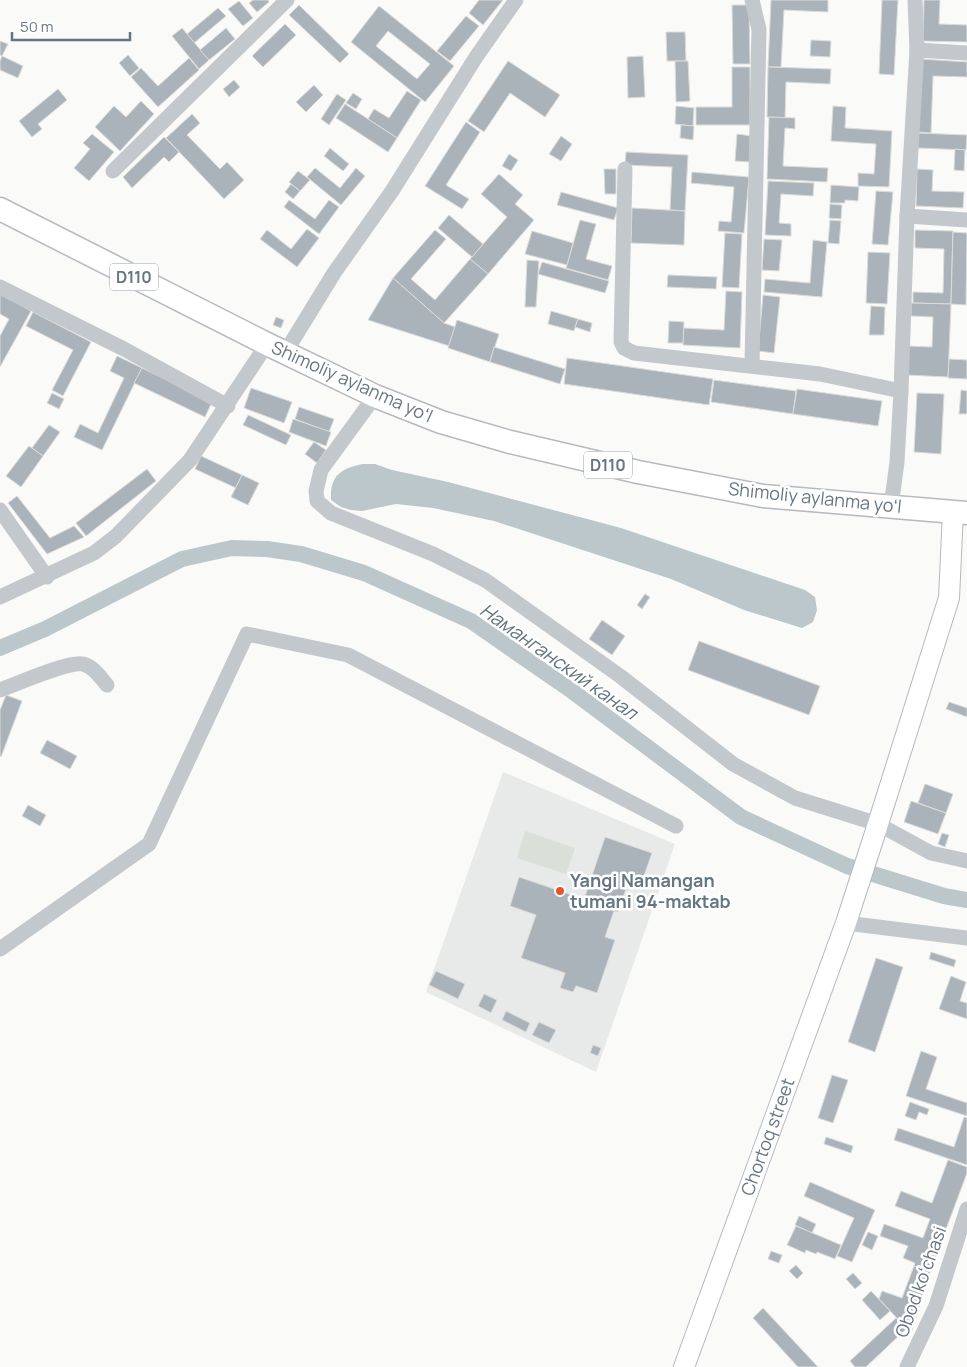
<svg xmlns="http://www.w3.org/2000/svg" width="967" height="1367" font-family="Manrope,sans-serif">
<rect width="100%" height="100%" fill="#fafaf8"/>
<!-- built -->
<path fill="#e8e9e9" d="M503 772 675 844 596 1072 426 992Z"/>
<!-- green -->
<path fill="#dadfd7" d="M525 831 575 848 566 874 517 858Z"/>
<!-- water -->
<path fill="#bbc7cb" d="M362 464H375L392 470 448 482 621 528 805 590 815 597 817 610 813 622 802 628 744 610 671 579 494 521 433 508 396 504 362 511 351 510 341 507 331 500C330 476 340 469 362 464Z"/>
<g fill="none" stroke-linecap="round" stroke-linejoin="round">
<!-- canal -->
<path stroke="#bbc7cb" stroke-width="16" d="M0 648 45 629 182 559 232 548 267 549 301 554 364 573 471 621 572 691 741 817 847 866 944 896 967 900"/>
</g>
<!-- building -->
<g fill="#aab3b9" stroke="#dcdcda" fill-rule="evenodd">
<path d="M253 0H268L269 2 257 12 249 3Z"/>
<path d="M479 0H503L483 25 469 13Z"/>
<path d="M771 0H828V12L784 10 781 67H768Z"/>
<path d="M882 0H898L894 75 879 74Z"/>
<path d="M924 0H940L939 24 967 25V42L923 41Z"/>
<path d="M239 1 253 18 243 26 228 9Z"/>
<path d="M299 5 349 54 340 63 289 15Z"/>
<path d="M732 5H749L750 64H733Z"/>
<path d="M379 6 454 66 425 102 351 42ZM388 31 430 64 417 79 376 46Z"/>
<path d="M218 8 226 16 194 43 187 34Z"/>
<path d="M466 16 479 26 450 61 437 51Z"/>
<path d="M285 24 296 35 263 67 252 56Z"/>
<path d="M182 28 209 60 199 69 172 36Z"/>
<path d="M226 28 235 39 209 60 200 50Z"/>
<path d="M666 32H685L686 61H667Z"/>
<path d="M811 40 831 41 830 57 810 56Z"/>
<path d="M0 41 8 44 2 56 0 55Z"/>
<path d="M128 55 139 68 130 76 119 63Z"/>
<path d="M2 56 23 66 18 78 0 70V61Z"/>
<path d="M643 56 645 97 628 98 627 57Z"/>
<path d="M189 58 199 70 158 107 131 77 141 68 158 86Z"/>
<path d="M921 59 967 62V77L933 76 931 133 918 132Z"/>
<path d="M508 61 560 95 545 117 510 93 484 132 468 121Z"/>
<path d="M675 61H688L690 101 676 102Z"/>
<path d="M732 67H750V125H696V107H732Z"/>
<path d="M768 67 831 69 830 84 786 82 785 118 767 117Z"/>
<path d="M234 80 240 87 229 97 223 89Z"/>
<path d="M314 85 323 95 306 112 296 102Z"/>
<path d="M58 89 67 100 38 124 42 129 32 137 19 121Z"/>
<path d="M407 91 421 100 397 138 368 119 374 109 389 118Z"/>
<path d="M353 93 362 99 356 109 346 103Z"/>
<path d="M337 94 346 100 329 125 321 119Z"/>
<path d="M141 101 154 114 120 151 95 127 114 106 126 117Z"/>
<path d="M345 104 397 138 388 152 336 118Z"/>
<path d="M676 106 694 108 693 126 675 124Z"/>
<path d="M833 106 846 107 845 128 892 131 889 187 858 186V173L874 174 876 144 831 141Z"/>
<path d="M192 114 200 123 187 135 220 169 227 162 244 180 224 199 166 138Z"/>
<path d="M769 117 795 118V129L785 128 783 166 828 168 827 182 767 179Z"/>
<path d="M466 122 480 132 446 185 469 199 462 209 425 186Z"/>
<path d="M681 125 694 126 693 140 680 138Z"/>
<path d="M918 133 967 135 966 150 918 148Z"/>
<path d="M92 134 114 152 89 181 74 168 90 149 83 143Z"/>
<path d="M737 134 752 136 750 162 735 161Z"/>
<path d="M561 136 572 144 561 161 549 154Z"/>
<path d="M164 137 179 152 169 162 164 157 132 188 123 177Z"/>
<path d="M330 148 349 164 343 171 324 156Z"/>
<path d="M955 149 965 150 964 171 954 170Z"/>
<path d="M626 152 688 155 685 211 670 210 672 167 625 165Z"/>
<path d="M509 154 518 160 511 171 502 166Z"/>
<path d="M315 168 340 188 356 168 365 176 341 205 307 177Z"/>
<path d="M604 169H616V194H605Z"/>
<path d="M917 169 933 170 932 191 964 192 963 208 916 206Z"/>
<path d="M298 171 310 180 300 191 289 182Z"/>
<path d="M692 172 749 177 744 233 718 231 719 221 731 222 734 187 691 183Z"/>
<path d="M499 174 523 195 515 204 534 220 488 274 470 259 507 217 481 194Z"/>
<path d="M768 181 814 183 813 196 781 194 779 223 791 224V236L765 235Z"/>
<path d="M291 184 300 191 293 199 285 192Z"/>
<path d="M831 185 859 187 858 201 845 200V203H830Z"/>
<path d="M876 191 893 192 888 245 872 244Z"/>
<path d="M561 192 618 208 614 220 557 205Z"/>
<path d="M289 200 315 219 329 200 339 207 319 234 284 207Z"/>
<path d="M830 204 842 205 841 219 829 218Z"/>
<path d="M632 208 685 211 684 245 631 243Z"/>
<path d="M449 215 483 244 472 257 438 228Z"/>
<path d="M580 220 596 224 586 259 612 266 608 280 566 268Z"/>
<path d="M830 220 841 221 839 244 828 243Z"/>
<path d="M307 229 319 238 297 267 260 239 267 230 291 249Z"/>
<path d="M435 230 446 239 411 279 435 300 470 259 488 274 444 323 393 278Z"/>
<path d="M915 230 953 231 951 304 913 303V292L943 293 944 249 915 248Z"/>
<path d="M532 231 573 243 567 265 525 254Z"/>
<path d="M953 232 967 233 966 305 951 304Z"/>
<path d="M725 233 742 234 739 288 722 287Z"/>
<path d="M764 239 782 240 779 271 762 270Z"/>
<path d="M813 240 827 242 822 297 764 292 765 279 810 283Z"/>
<path d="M868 252 890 253 887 304 866 303Z"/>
<path d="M527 260 539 261 536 307H525Z"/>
<path d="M542 262 609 281 605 293 538 274Z"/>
<path d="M668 275 717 277 716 289 667 287Z"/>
<path d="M393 278 444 323 455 327 449 346 368 320Z"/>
<path d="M726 291 742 292 740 348 683 345V328L724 330Z"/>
<path d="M0 294 31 311 0 367V336L9 319 0 314Z"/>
<path d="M763 295 780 297 774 353 758 351Z"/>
<path d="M911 303 951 304 948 377 907 375V346L932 347 933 317 911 316Z"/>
<path d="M871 306 885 307 884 335H869Z"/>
<path d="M551 311 578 319 574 331 548 324Z"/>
<path d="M33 312 91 342 63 396 52 390 73 350 26 326Z"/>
<path d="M276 317 284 320 281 328 273 325Z"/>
<path d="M578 319 592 323 590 332 575 327Z"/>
<path d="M457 320 499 334 490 362 448 348Z"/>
<path d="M669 321 684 322 683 343H668Z"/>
<path d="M494 347 565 369 560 384 490 362Z"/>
<path d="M117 356 142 368 102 450 74 437 80 424 98 433 124 378 110 371Z"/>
<path d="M567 358 713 379 709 405 564 384Z"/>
<path d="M949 359 967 360V379L948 378Z"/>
<path d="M142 368 212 402 205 417 134 383Z"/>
<path d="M714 380 796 391 793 414 711 402Z"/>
<path d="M251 388 292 402 284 423 244 408Z"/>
<path d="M797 389 882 401 878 426 793 414Z"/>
<path d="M961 390 967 391V414H959Z"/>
<path d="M52 393 64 399 59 409 47 403Z"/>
<path d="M917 393 944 394 941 454 914 452Z"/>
<path d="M299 407 334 419 329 432 295 419Z"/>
<path d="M248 415 291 435 286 445 243 425Z"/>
<path d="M293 419 331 432 326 446 289 432Z"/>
<path d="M49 425 60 432 43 456 32 448Z"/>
<path d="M314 442 326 450 317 463 305 454Z"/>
<path d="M29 446 43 456 21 487 6 476Z"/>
<path d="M201 456 242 475 236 488 195 469Z"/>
<path d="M147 469 156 481 86 536 76 523Z"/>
<path d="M242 475 259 483 248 505 231 497Z"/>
<path d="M17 496 50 538 74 526 84 537 47 554 8 503Z"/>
<path d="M645 594 650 597 642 609 637 605Z"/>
<path d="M602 620 625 636 612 655 589 639Z"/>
<path d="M699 641 820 686 809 715 688 670Z"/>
<path d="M6 695 22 701 1 757 0 756V710Z"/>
<path d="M949 702 967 708V717L946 709Z"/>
<path d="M47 740 77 756 70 769 40 753Z"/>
<path d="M925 784 953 794 946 813 918 803Z"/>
<path d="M911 801 946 813 938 834 904 822Z"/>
<path d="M28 805 46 815 40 826 22 816Z"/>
<path d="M942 833 949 835 945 847 938 844Z"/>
<path d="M605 837 652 853 640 887 628 883 618 912 614 911 605 937 615 940 597 993 576 986 573 992 560 988 565 973 521 958 536 915 510 906 519 877 584 899Z"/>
<path d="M931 952 956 960 954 967 929 959Z"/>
<path d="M876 958 903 967 875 1052 848 1042Z"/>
<path d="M436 971 465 984 458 999 429 985Z"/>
<path d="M951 976 966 982 960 1001 967 1003V1019L939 1009Z"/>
<path d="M484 994 497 1000 491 1013 478 1006Z"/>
<path d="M506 1011 530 1023 526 1032 502 1020Z"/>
<path d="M539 1022 556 1030 549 1043 532 1035Z"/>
<path d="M593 1045 601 1048 598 1056 590 1053Z"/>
<path d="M921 1051 937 1057 926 1089 967 1103V1116L906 1096Z"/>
<path d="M832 1075 848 1080 833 1123 818 1118Z"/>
<path d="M910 1102 929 1109 927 1115 919 1112 916 1120 905 1116Z"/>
<path d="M964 1117 967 1118V1165L894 1140 898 1128 954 1147Z"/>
<path d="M826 1137 853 1146 851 1153 824 1144Z"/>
<path d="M948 1160 967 1167V1173L930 1272 914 1266 915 1263 903 1258 908 1246 880 1236 884 1224 923 1238 930 1219 895 1206 901 1191 932 1203Z"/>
<path d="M810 1182 875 1210 852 1262 837 1256 854 1218 804 1196Z"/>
<path d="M799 1216 816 1224 812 1233 795 1225Z"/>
<path d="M796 1226 841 1245 835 1259 817 1252 816 1254 806 1250 805 1253 787 1245Z"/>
<path d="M868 1232 878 1236 872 1250 862 1245Z"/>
<path d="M771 1251 782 1255 779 1263 768 1259Z"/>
<path d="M796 1265 803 1273 797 1279 789 1271Z"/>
<path d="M914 1266 930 1272 911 1333 879 1299 882 1291 902 1298Z"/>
<path d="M853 1273 862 1283 855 1289 846 1279Z"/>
<path d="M871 1291 890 1311 880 1320 862 1300Z"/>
<path d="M763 1308 818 1367H798L753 1318Z"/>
<path d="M896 1318 906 1329 866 1367H855L850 1361Z"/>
</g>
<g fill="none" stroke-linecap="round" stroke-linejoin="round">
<defs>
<g id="secondary">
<path id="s1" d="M684 1367 846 923 878 824 949 598 953 512"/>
</g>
<path id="primary" d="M0 209 267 344 375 396 441 422 510 442 638 472 763 496 967 513"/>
</defs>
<!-- secondary casing -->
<use href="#secondary" stroke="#b3babf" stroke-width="22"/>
<!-- primary casing -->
<use href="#primary" stroke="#b5babe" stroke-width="25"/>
<!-- minor -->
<g stroke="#c3c8cc" stroke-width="15">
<path d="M752 0 759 29 752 365"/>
<path d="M917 50 967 53"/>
<path d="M625 169 621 342 624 348 634 353 820 374 901 391"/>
<path d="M113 171 287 0"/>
<path d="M907 216 967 220"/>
<path d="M0 287 124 349 228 406"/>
<path d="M285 353 334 273 392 191 476 57 516 0"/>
<path d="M375 396 321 470 316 491 317 501 331 513 433 554 485 580 620 676 733 764 795 798 878 824 931 853 967 861"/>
<path d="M891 507 897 462 901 391 907 216 917 50 915 0"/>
<path d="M0 510 47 577"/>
<path d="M0 597 94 553 116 536 190 460 267 344"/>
<path d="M0 690C17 684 68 661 83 664 94 667 100 677 107 685"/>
<path d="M846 923 967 938"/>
<path d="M0 949 149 844 247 634 348 655 676 826"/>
<path d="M907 1367 936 1306 967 1209"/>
</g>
<!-- secondary -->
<use href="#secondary" stroke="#fff" stroke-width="20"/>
<!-- primary -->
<use href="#primary" stroke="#fff" stroke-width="22"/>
</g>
<!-- markers -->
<circle fill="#e4572e" stroke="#fff" stroke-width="2" cx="560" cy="891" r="5"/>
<g text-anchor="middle" stroke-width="5" stroke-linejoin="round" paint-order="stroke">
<!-- shield labels -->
<g fill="#fff" stroke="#939fa8" stroke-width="1">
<rect x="110" y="263.5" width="48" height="27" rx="4"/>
<rect x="584" y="451.5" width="48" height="27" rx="4"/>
</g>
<g font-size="16" font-weight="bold" fill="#657683">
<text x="134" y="283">D110</text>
<text x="608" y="471">D110</text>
</g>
<!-- street labels -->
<g font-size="18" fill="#657683" stroke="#fff">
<text transform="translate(352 382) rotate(24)" y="6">Shimoliy aylanma yoʻl</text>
<text transform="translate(815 498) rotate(6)" y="6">Shimoliy aylanma yoʻl</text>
<text dy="6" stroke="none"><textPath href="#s1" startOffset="245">Chortoq street</textPath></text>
<text transform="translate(921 1282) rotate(-70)" y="6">Obod koʻchasi</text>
</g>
<!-- poi labels -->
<g font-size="18" font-weight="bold" fill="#657683" stroke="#fff" text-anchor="start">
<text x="570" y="887">Yangi Namangan<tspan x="570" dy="21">tumani 94-maktab</tspan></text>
</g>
<!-- water labels -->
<g font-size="19" font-style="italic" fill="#60757c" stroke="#fff">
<text transform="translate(559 661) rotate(35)" y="7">Наманганский канал</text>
</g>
</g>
<!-- scale -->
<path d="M12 32v8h118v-8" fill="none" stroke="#657683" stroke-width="2.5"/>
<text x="20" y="32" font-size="15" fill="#657683" stroke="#ffffff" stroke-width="4" paint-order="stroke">50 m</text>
</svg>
